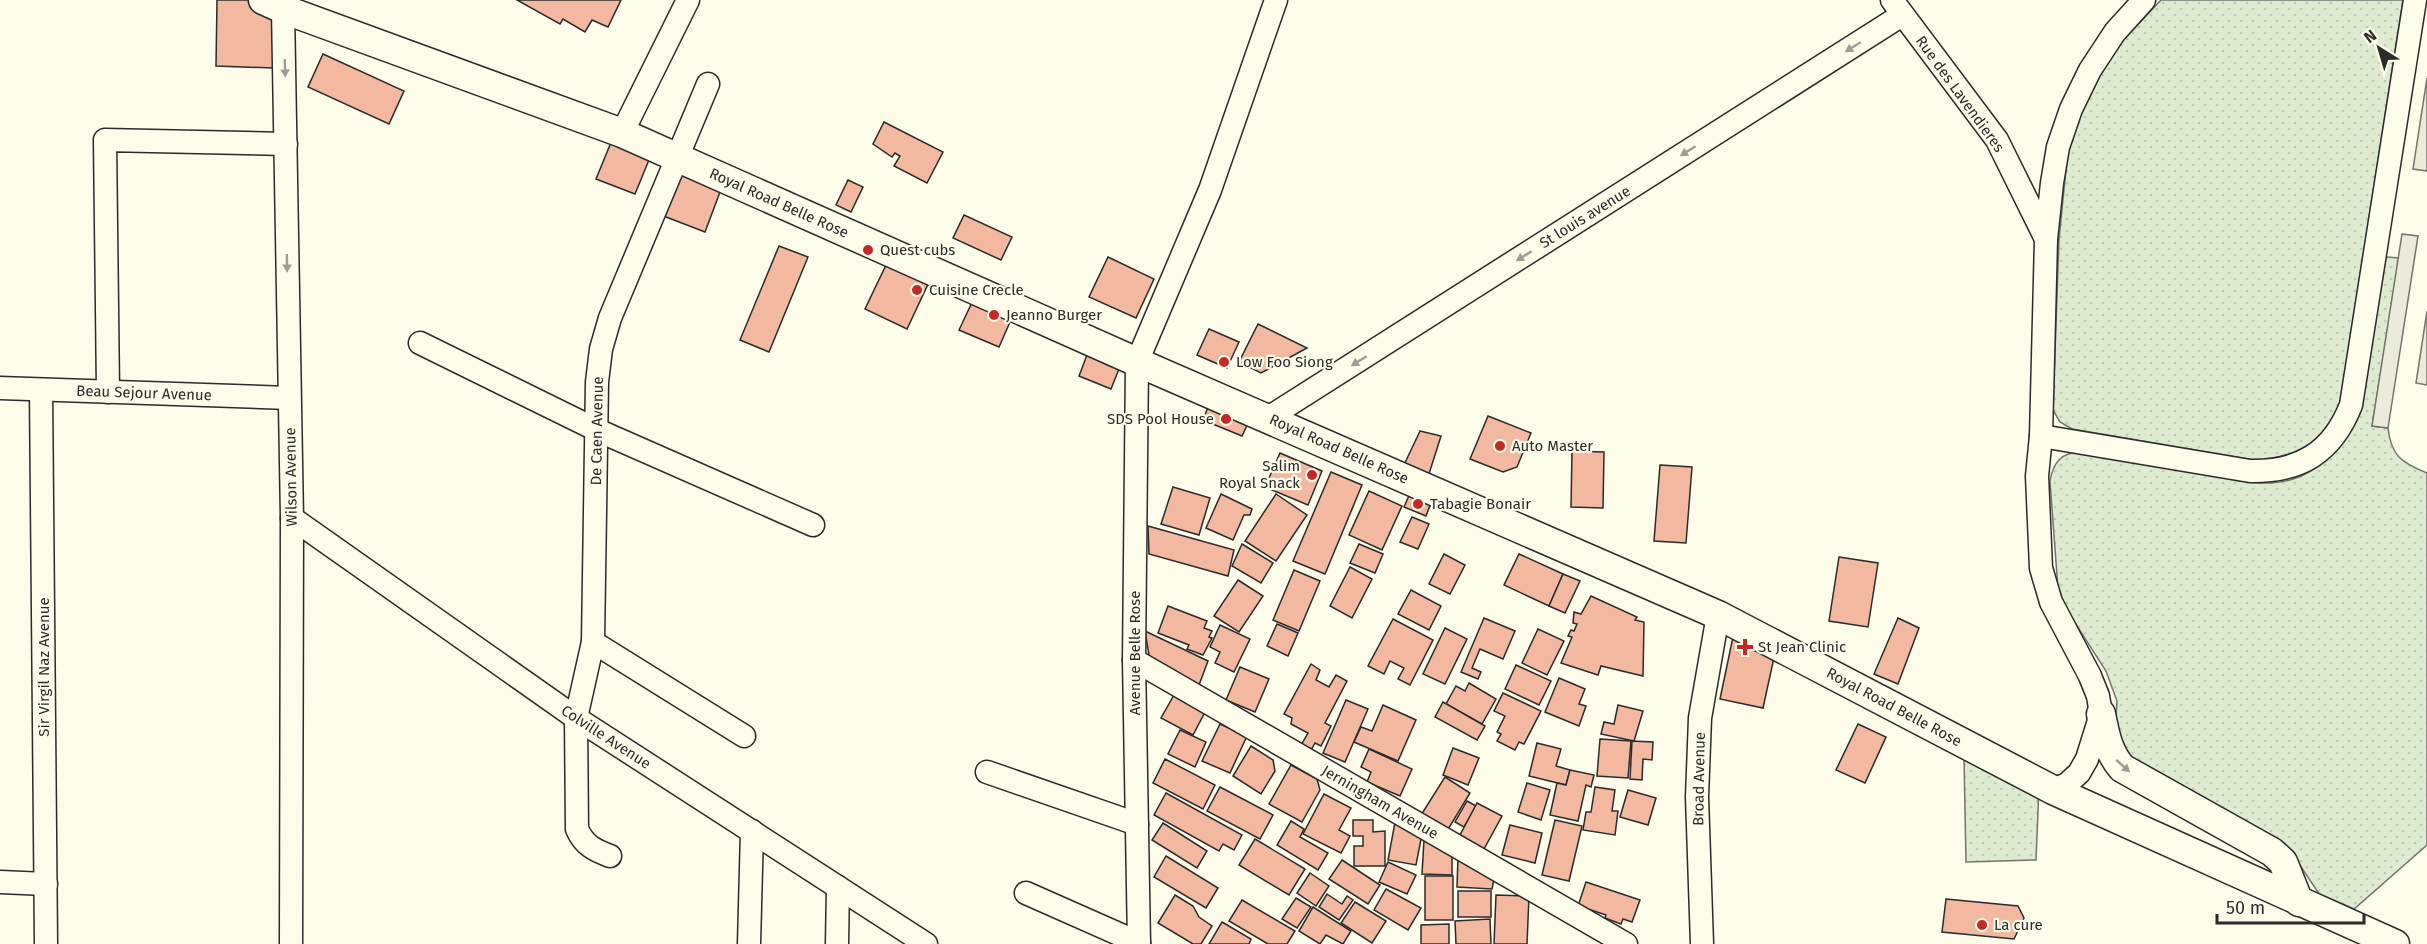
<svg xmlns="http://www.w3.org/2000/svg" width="2427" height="944" font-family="'Fira Sans',sans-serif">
<defs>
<pattern id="grass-dots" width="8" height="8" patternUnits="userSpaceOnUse" patternTransform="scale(1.5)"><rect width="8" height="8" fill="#deebd1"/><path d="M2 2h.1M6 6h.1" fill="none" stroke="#bfcab4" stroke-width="1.8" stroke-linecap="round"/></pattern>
</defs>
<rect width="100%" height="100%" fill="#fdfbea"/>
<!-- grass -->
<g fill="url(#grass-dots)" stroke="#74746e" stroke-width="1.5">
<path d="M2161 0H2403L2340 403C2323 442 2301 454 2260 461L2072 429 2060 422 2053 410 2059 240 2068 149 2087 97 2115 49Z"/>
<path d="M2386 257 2399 258 2372 426 2388 428C2391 456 2402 463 2427 473V845L2354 909 2319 894 2298 862 2131 765 2115 740 2117 701 2106 671 2068 612 2058 589 2050 481C2053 463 2061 452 2081 452 2118 458 2156 465 2194 471 2218 476 2246 484 2271 483 2318 481 2350 441 2362 399Z"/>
<path d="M1964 758 2039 787 2036 860 1966 862Z"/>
</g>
<!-- parking -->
<g fill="#eceadb" stroke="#74746e" stroke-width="1.5">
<path d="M2427 78V171L2413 169Z"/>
<path d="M2402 234 2418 236 2388 428 2372 426Z"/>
<path d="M2427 311V385L2416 383Z"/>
</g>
<!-- building -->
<g fill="#f2b8a0" stroke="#2b2b2b" stroke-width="1.5">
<path d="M217 0H250L275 11 273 68 216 66Z"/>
<path d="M517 0H621L608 27 592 20 585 32 563 19 560 24Z"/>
<path d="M323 54 404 91 389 124 308 87Z"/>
<path d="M884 122 943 152 927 183 894 166 900 156 895 153 892 157 873 144Z"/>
<path d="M612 140 651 155 635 194 596 179Z"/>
<path d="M680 167 723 184 705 232 661 215Z"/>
<path d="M848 180 863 187 851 212 836 205Z"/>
<path d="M964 215 1012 237 1001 260 953 238Z"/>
<path d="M779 246 808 257 769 352 740 340Z"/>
<path d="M1108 257 1154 279 1136 318 1089 297Z"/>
<path d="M887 263 929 282 907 329 865 309Z"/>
<path d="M975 296 1014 313 999 347 959 330Z"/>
<path d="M1258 324 1307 348 1261 373 1239 362Z"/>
<path d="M1209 329 1239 342 1227 368 1197 355Z"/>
<path d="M1087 355 1119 369 1111 389 1079 376Z"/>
<path d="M1210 402 1250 419 1242 436 1203 420Z"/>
<path d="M1488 416 1531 433 1517 467 1503 472 1470 459Z"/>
<path d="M1420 431 1441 436 1428 477 1403 467Z"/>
<path d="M1572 451 1604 452 1603 508 1571 507Z"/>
<path d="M1280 453 1322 471 1308 505 1265 487Z"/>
<path d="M1660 465 1692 467 1686 543 1654 541Z"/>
<path d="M1331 472 1362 485 1325 574 1293 561Z"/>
<path d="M1173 487 1210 498 1199 535 1161 524Z"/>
<path d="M1369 491 1402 506 1382 550 1349 535Z"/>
<path d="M1411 491 1432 500 1426 516 1404 507Z"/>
<path d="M1221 494 1252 509 1250 515H1244L1233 540 1206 528Z"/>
<path d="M1276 494 1307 515 1276 561 1245 541Z"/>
<path d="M1412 517 1429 524 1418 549 1400 542Z"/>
<path d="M1148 526 1234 550 1228 576 1149 554Z"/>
<path d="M1242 544 1273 563 1261 583 1232 566Z"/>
<path d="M1359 544 1383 554 1375 573 1350 563Z"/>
<path d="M1444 554 1465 565 1450 594 1429 584Z"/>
<path d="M1519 554 1563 574 1549 606 1504 585Z"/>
<path d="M1839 557 1878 563 1868 627 1829 621Z"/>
<path d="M1350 567 1372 579 1352 618 1330 606Z"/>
<path d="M1294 570 1320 581 1299 631 1273 620Z"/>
<path d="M1563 574 1580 581 1565 613 1549 606Z"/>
<path d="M1238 580 1263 596 1239 632 1214 616Z"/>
<path d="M1411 590 1441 606 1429 630 1398 614Z"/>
<path d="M1591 596 1637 617 1635 620 1644 622 1643 676 1601 666 1598 675 1561 663 1572 637 1568 636 1571 630 1574 631 1577 624 1573 623 1574 612 1581 614Z"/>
<path d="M1168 606 1207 621 1204 628 1212 631 1209 637 1212 638 1203 655 1187 649 1189 645 1158 633Z"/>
<path d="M1484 618 1515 631 1503 659 1480 649 1472 668 1481 672 1478 679 1461 672Z"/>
<path d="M1898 618 1919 628 1898 684 1874 674Z"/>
<path d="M1393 619 1433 640 1410 685 1398 679 1404 668 1390 661 1384 674 1368 666Z"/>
<path d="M1277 624 1298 633 1288 656 1267 646Z"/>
<path d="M1220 625 1250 639 1234 672 1215 663 1220 652 1210 647Z"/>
<path d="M1445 628 1467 639 1445 684 1423 674Z"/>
<path d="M1538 629 1564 641 1547 675 1522 663Z"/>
<path d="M1145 631 1208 661 1199 685 1150 661Z"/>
<path d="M1734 632 1775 653 1763 708 1720 699Z"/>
<path d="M1311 664 1320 670 1316 680 1329 687 1336 675 1347 681 1325 723 1331 726 1321 746 1315 743 1310 752 1300 747 1308 733 1291 724 1292 718 1284 714Z"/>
<path d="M1516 665 1551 681 1539 705 1505 689Z"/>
<path d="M1240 667 1269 679 1255 712 1226 700Z"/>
<path d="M1559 678 1585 689 1579 704 1586 706 1579 726 1545 712Z"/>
<path d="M1469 683 1496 699 1482 724 1446 704 1456 686 1465 691Z"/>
<path d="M1503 693 1541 711 1524 744 1519 742 1515 750 1497 741 1501 734 1497 732 1505 716 1494 711Z"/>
<path d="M1174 695 1205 712 1193 735 1161 718Z"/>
<path d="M1346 700 1368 709 1345 762 1323 753Z"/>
<path d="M1443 702 1485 726 1477 740 1435 717Z"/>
<path d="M1383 705 1416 720 1398 761 1354 742 1361 727 1372 731Z"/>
<path d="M1618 705 1643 711 1634 741 1601 734 1604 722 1614 724Z"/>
<path d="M1220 724 1247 736 1230 773 1202 761Z"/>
<path d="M1858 724 1886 737 1865 783 1836 770Z"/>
<path d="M1180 730 1206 742 1195 767 1168 754Z"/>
<path d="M1600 739 1631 741 1628 778 1597 776Z"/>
<path d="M1632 741 1653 742 1652 760 1643 759 1642 780 1630 779Z"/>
<path d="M1537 743 1561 749 1556 766 1570 770 1566 785 1529 776Z"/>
<path d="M1251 746 1273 760 1275 771 1261 794 1233 776Z"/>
<path d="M1453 748 1479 758 1468 785 1443 775Z"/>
<path d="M1369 749 1412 769 1400 796 1367 782 1371 772 1361 767Z"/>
<path d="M1165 759 1215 785 1203 809 1153 783Z"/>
<path d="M1291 765 1317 779 1320 790 1302 822 1269 804Z"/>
<path d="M1570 770 1594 775 1591 787 1586 785 1578 821 1550 815 1557 783 1566 785Z"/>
<path d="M1445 777 1470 793 1447 831 1421 815Z"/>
<path d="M1527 783 1550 790 1541 820 1518 812Z"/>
<path d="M1220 787 1273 815 1260 839 1207 811Z"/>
<path d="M1595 787 1615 790 1612 811H1618L1615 835 1583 830 1586 812H1591Z"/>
<path d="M1628 790 1656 798 1648 825 1620 817Z"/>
<path d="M1166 793 1242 835 1234 850 1223 844 1219 851 1154 815Z"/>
<path d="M1324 794 1351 808 1339 830 1350 836 1341 853 1303 834Z"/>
<path d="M1467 801 1476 806 1464 827 1455 822Z"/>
<path d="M1477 803 1502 816 1484 849 1460 835Z"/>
<path d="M1396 817 1422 834 1416 865 1388 860Z"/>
<path d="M1353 820H1373V832L1385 831V866H1354V846H1363V836H1353Z"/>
<path d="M1555 820 1582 826 1569 881 1542 875Z"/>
<path d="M1291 821 1304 829 1300 837 1328 853 1318 870 1277 845Z"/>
<path d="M1163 823 1207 851 1197 868 1152 840Z"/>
<path d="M1510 825 1542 833 1535 863 1502 855Z"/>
<path d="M1255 839 1305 869 1289 895 1239 865Z"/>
<path d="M1424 840 1452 855V875L1422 874Z"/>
<path d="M1166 856 1218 888 1206 908 1154 877Z"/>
<path d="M1458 857 1495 874 1492 889 1457 887Z"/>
<path d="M1342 860 1380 885 1368 904 1329 879Z"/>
<path d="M1388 862 1416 875 1407 894 1379 882Z"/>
<path d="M1310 873 1329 886 1316 906 1297 893Z"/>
<rect x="1425" y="876" width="28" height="44"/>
<path d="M1586 882 1640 900 1632 922 1623 919 1621 924 1605 918 1606 915 1591 910 1590 913 1578 906Z"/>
<path d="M1386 889 1421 908 1408 930 1374 910Z"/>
<rect x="1458" y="891" width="33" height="26"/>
<path d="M1327 894 1342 904 1347 896 1353 900 1339 920 1319 907Z"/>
<path d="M1175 895 1193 906 1199 917 1212 926 1201 944H1193L1158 923Z"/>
<path d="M1496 895 1529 896 1527 944H1494Z"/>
<path d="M1296 898 1311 907 1297 928 1282 919Z"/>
<path d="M1946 899 2018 906 2024 918 2014 939 1942 932Z"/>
<path d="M1242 900 1295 931 1287 944H1268L1229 921Z"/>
<path d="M1355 902 1386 921 1372 943 1341 923Z"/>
<path d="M1313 907 1351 931 1343 944 1326 935 1320 944 1299 931Z"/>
<path d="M1490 919 1491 944H1456L1455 921Z"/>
<path d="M1222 922 1251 939 1249 944H1209Z"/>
<path d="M1449 924V944H1421V925Z"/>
</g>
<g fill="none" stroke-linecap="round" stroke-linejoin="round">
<defs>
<g id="minor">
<path d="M1892 0 1997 140 2046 239"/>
<path d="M283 9 292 518 291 944"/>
<path d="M622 133 688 0"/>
<path d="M420 343 597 430 813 525"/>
<path d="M0 388 289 398"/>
<path d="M41 390 46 944"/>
<path d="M108 392 105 140 286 144"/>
<path d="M1268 418 1902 15"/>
<path d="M2041 436 2250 471C2300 472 2332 453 2351 405L2415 0"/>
<path d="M292 518 576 718 926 944"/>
<path d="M593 642 744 736"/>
<path d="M1134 660 1626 944"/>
<path d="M987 772 1137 824"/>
<path d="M2053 790 2067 784 2079 773 2087 759 2101 714 2098 696 2090 676 2051 602 2041 568 2037 476 2041 436 2046 239 2052 183 2058 147 2071 109 2090 70 2115 32 2144 0"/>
<path d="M610 856C594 850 584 845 577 829L576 718 593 642 597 382 601 349 610 318 708 84"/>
<path d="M0 882 46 884"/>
<path d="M1026 893 1139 943"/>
<path d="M749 944 752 831"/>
<path d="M837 944 838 887"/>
<path d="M1139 944 1134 660 1137 362 1210 190 1276 0"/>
<path d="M1702 944 1697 797 1700 718 1718 615"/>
</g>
<g id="major">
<path d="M263 0 283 9 622 133 1137 362 1718 615 2053 790 2395 944"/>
<path d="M2101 714C2105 734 2108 752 2122 768L2272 852 2283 862 2299 902"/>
</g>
</defs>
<!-- minor casing -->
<use href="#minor" stroke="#2b2b2b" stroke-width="25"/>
<!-- major casing -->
<use href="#major" stroke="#2b2b2b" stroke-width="31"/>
<!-- minor -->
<use href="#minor" stroke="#fdfbea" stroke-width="22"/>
<!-- major -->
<use href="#major" stroke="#fdfbea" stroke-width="28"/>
</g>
<!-- one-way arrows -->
<defs><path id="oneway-solid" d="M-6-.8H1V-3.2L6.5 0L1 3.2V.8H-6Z" transform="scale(1.5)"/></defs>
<g fill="#9e9d94">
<use href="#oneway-solid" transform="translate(1853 47) rotate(148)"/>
<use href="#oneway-solid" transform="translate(285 68) rotate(88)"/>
<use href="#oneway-solid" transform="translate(1688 151) rotate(148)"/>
<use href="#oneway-solid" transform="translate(1524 256) rotate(148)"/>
<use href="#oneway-solid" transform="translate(287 263) rotate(89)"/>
<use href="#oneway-solid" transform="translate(1359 361) rotate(148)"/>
<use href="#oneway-solid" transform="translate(2123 766) rotate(42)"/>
</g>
<!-- markers -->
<g fill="#c62828" stroke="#fdfbea" stroke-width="2">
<circle cx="868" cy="250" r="6"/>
<circle cx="917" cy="290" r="6"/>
<circle cx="994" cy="315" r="6"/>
<circle cx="1224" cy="362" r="6"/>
<circle cx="1226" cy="419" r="6"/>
<circle cx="1500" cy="446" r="6"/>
<circle cx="1312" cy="475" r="6"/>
<circle cx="1418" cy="504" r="6"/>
<path d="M1742 638h6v6h6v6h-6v6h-6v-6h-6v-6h6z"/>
<circle cx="1982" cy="925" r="6"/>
</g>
<g text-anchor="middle" stroke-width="4.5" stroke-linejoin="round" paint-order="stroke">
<!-- street labels -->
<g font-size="15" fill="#2b2b2b" stroke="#fdfbea">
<text transform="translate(1960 94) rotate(54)" y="5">Rue des Lavendieres</text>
<text transform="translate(779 203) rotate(24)" y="5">Royal Road Belle Rose</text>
<text transform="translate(1585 217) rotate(-32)" y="5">St louis avenue</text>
<text transform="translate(144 393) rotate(2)" y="5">Beau Sejour Avenue</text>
<text transform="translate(597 431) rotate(-89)" y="5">De Caen Avenue</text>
<text transform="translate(1339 449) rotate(24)" y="5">Royal Road Belle Rose</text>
<text transform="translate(291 477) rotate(-91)" y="5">Wilson Avenue</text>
<text transform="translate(1135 653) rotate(-90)" y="5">Avenue Belle Rose</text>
<text transform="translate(44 667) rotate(-90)" y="5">Sir Virgil Naz Avenue</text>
<text transform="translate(1894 707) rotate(28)" y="5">Royal Road Belle Rose</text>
<text transform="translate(606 737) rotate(33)" y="5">Colville Avenue</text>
<text transform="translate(1699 779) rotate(-89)" y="5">Broad Avenue</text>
<text transform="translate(1380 802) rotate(30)" y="5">Jerningham Avenue</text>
</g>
<!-- poi labels -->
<g font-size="15" fill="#2b2b2b" stroke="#fdfbea" text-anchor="start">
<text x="880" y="255">Quest cubs</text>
<text x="929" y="295">Cuisine Crecle</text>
<text x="1006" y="320">Jeanno Burger</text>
<text x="1236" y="367">Low Foo Siong</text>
<text x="1214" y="424" text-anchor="end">SDS Pool House</text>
<text x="1512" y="451">Auto Master</text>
<text x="1300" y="471" text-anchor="end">Salim<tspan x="1300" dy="17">Royal Snack</tspan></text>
<text x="1430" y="509">Tabagie Bonair</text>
<text x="1758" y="652">St Jean Clinic</text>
<text x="1994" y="930">La cure</text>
</g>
</g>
<!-- north arrow -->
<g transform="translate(2379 48) rotate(323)" stroke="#fdfbea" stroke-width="4.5" paint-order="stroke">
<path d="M0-4.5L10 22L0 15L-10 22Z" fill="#2b2b2b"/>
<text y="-9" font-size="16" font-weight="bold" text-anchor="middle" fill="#2b2b2b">N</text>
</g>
<!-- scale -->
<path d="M2217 914v9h147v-9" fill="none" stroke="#2b2b2b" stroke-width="3"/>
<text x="2226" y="914" font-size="18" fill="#2b2b2b" stroke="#fdfbea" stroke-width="4.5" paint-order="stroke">50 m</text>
</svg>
